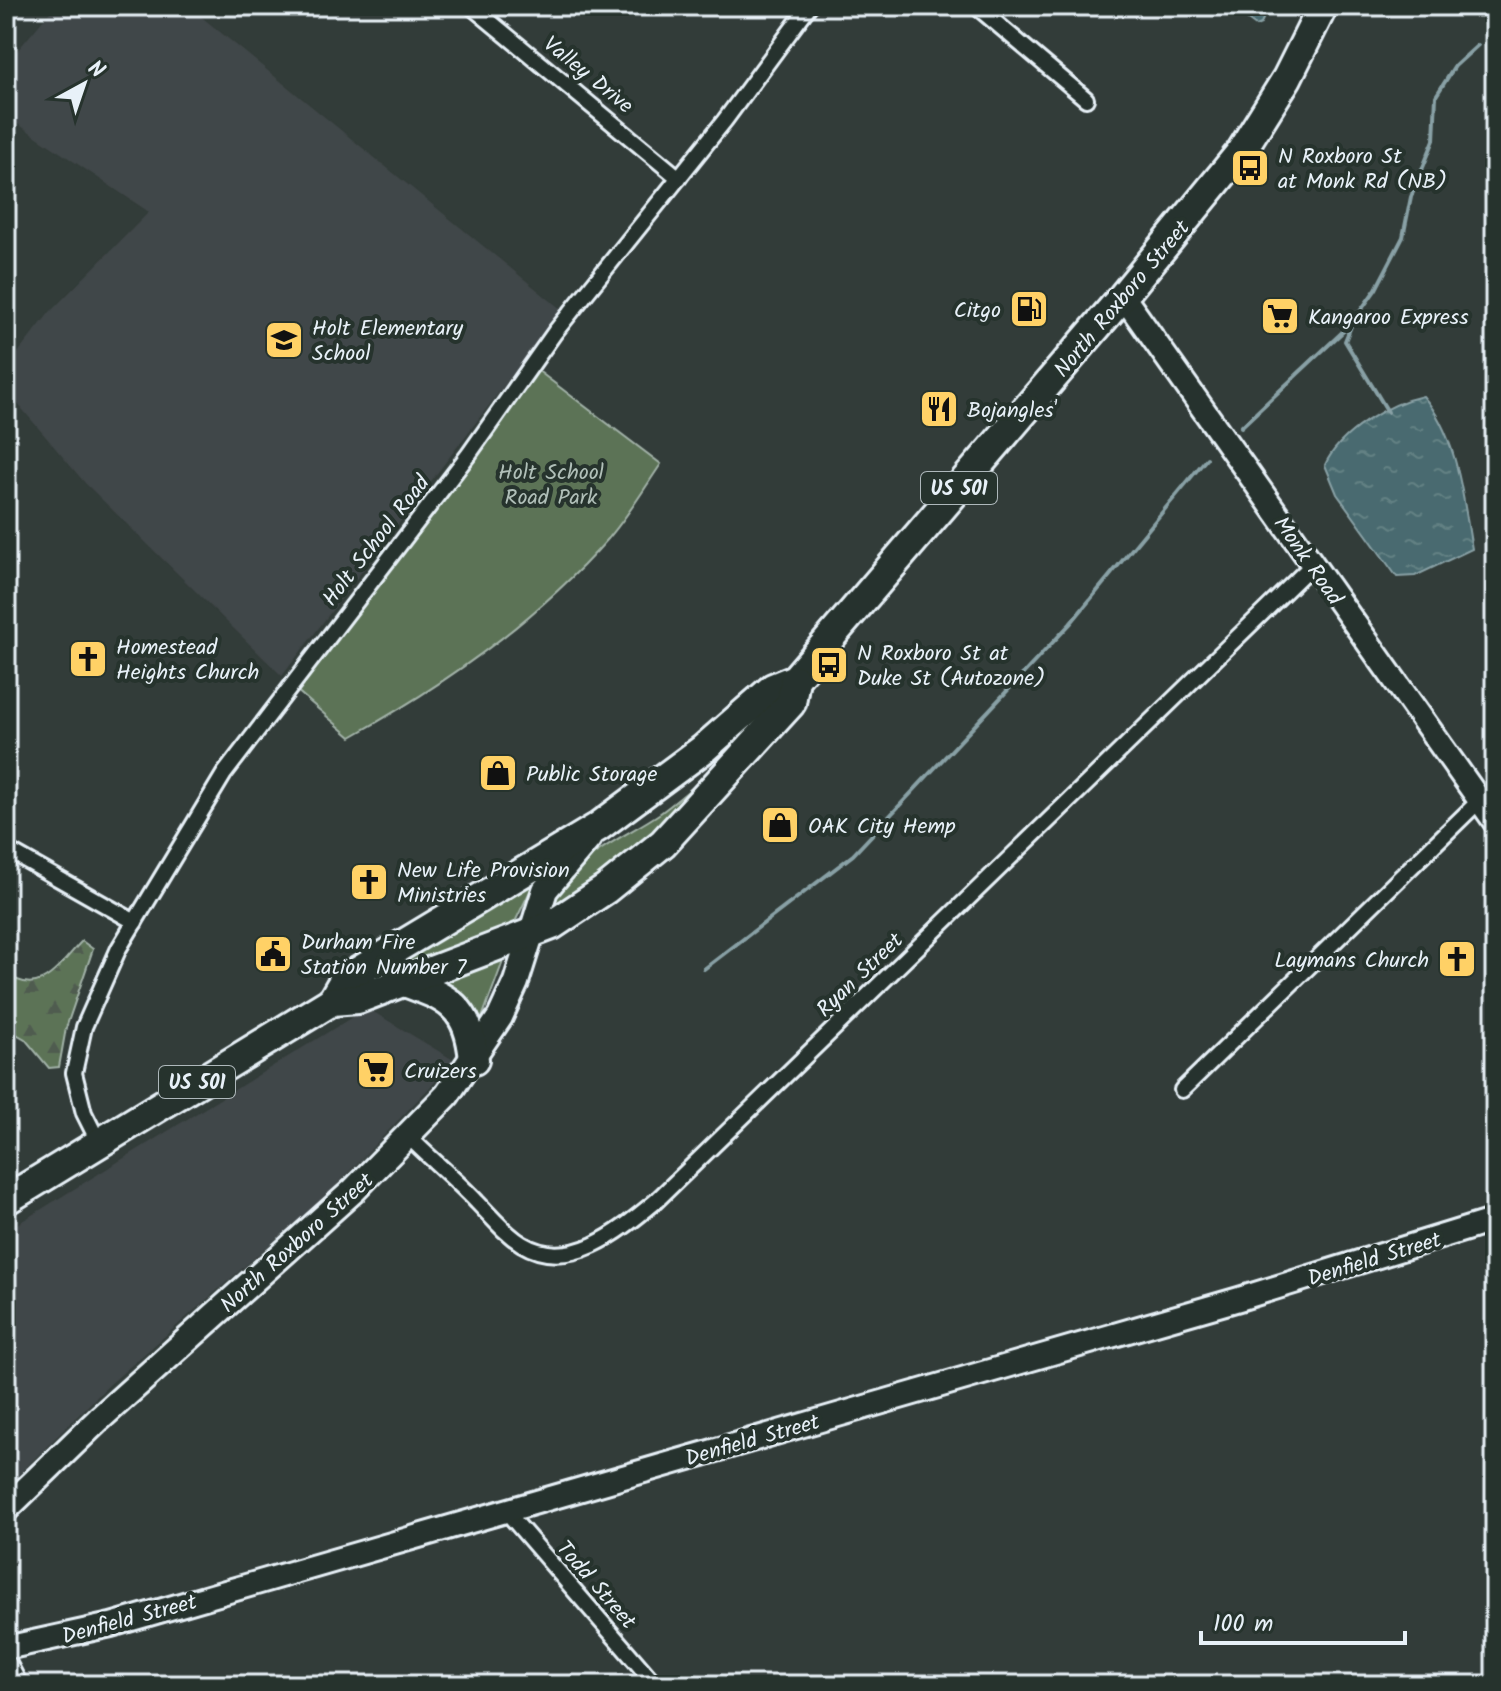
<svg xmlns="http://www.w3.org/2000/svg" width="1501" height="1691" font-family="Kalam,sans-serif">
<defs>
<pattern id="forest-firs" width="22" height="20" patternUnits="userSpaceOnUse" patternTransform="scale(2)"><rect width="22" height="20" fill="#5c7357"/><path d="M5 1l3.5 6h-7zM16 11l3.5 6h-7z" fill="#505b50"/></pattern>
<pattern id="water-ripples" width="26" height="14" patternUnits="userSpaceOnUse" patternTransform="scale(2)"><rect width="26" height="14" fill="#496b6f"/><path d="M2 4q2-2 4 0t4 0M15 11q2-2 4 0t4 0" fill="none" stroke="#638184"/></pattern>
</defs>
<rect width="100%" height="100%" fill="#323c39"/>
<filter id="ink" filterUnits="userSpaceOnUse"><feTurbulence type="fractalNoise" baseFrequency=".0125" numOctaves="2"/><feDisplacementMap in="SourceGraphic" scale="16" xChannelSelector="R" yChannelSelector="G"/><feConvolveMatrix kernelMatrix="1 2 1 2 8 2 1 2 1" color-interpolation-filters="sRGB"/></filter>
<g filter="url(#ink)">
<!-- built -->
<g fill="#404648">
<path d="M55 6H188L562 310 282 676 85 483 6 390V368L50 312 149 212 6 116V64Z"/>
<path d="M367 1008 455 1061 330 1192 109 1385 6 1487V1231Z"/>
</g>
<!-- green -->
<g fill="#5c7357" stroke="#a2b2a8" stroke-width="2">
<path d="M537 370 661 464C644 489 628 516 608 539 538 619 444 685 351 737L295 689Z"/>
<path d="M708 774 714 779 607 878 548 911C560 863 622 839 659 814 676 802 692 788 708 774Z"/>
<path d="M536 879 513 926 372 982 369 975Z"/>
<path d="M505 956 480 1023 435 981Z"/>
</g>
<!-- forest -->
<path fill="url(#forest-firs)" stroke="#a2b2a8" stroke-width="2" d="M82 941 93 949 66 1028 59 1067 49 1068 25 1039 6 1028V973C41 1001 61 962 82 941Z"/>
<!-- water -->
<g fill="url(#water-ripples)" stroke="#89a1a6" stroke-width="2">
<path d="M1229 6H1268L1261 24 1256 26Z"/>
<path d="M1423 396C1458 437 1463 498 1472 549L1415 576 1397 577 1337 494 1325 465C1339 433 1389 403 1423 396Z"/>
</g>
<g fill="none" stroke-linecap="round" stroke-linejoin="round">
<!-- stream -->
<g stroke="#89a1a6" stroke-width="4">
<path d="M1494 25 1495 24"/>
<path d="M1351 326 1345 341 1388 412"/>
<path d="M1241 427 1351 324 1376 289 1403 237 1411 197 1434 140 1436 96 1455 66 1478 45"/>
<path d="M704 969 853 855 1070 624 1207 458"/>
</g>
<defs>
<g id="street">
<path d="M471 6 679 178"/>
<path d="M976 6 1086 99"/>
<path d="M6 849 135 922"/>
<path d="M1182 1090 1479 801"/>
<path d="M409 1137C431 1159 455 1179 477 1202 491 1216 504 1233 522 1244 570 1273 620 1231 655 1202L1312 565"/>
<path d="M98 1141 84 1113 74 1073 84 1027 119 948 224 774 469 454 555 332 725 120 809 6"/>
<path d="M505 1510 656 1685"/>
<path d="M6 1658 20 1685"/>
</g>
<g id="secondary">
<path d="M1123 296 1495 822"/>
<path d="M6 1648 111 1625 1239 1299 1495 1220"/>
</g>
<path id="primary" d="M6 1509 99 1419 354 1190 447 1095 500 1017 516 982 545 890 589 838"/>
<g id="highway">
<path d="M402 981C449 998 469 1006 474 1060"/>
<path d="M332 1001 344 980 598 827 702 750 773 688 795 679 1123 296 1240 153 1287 78 1323 6"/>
<path d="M6 1200 332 1001 358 999 552 925 606 889 663 843 791 703 795 679"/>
</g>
</defs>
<!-- street casing -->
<use href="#street" stroke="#e8f1f8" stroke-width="20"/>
<!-- secondary casing -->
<use href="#secondary" stroke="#e8f1f8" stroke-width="28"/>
<!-- primary casing -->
<use href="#primary" stroke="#e8f1f8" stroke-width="30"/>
<!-- highway casing -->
<use href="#highway" stroke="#e8f1f8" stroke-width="34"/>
<!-- street -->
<use href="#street" stroke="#26332d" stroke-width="14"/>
<!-- secondary -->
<use href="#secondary" stroke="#26332d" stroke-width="22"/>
<!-- primary -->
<use href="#primary" stroke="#26332d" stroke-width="24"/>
<!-- highway -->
<use href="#highway" stroke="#26332d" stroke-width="28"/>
</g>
</g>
<!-- icons -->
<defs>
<symbol id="bus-square" viewBox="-11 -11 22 22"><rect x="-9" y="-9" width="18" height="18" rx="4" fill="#ffd166" stroke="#26332d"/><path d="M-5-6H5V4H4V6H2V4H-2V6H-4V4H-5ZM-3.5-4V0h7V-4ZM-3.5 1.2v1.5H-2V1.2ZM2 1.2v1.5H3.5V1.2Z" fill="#111"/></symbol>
<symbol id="fuel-square" viewBox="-11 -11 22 22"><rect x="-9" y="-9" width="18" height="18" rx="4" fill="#ffd166" stroke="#26332d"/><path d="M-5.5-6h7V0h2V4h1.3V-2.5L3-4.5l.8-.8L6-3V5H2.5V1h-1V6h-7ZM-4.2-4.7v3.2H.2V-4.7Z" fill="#111"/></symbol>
<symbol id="supermarket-square" viewBox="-11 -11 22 22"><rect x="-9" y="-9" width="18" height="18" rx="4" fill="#ffd166" stroke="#26332d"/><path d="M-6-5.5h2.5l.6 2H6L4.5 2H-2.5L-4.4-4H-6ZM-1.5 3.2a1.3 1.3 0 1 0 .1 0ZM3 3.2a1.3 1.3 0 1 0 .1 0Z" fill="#111"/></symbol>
<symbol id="school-square" viewBox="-11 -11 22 22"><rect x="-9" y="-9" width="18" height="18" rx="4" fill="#ffd166" stroke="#26332d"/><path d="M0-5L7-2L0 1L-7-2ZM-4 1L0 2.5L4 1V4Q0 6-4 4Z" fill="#111"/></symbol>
<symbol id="restaurant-square" viewBox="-11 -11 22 22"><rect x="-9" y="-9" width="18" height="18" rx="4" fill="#ffd166" stroke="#26332d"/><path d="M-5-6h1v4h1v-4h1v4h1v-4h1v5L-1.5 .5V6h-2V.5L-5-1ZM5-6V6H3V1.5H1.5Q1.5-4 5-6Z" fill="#111"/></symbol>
<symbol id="church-square" viewBox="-11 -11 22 22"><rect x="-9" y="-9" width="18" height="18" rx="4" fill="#ffd166" stroke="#26332d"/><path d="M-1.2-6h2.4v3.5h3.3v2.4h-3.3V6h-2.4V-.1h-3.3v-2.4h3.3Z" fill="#111"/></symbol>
<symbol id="shop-square" viewBox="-11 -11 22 22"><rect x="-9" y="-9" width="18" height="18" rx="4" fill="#ffd166" stroke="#26332d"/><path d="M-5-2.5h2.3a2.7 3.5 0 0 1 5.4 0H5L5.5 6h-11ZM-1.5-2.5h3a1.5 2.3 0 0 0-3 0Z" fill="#111"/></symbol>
<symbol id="civic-square" viewBox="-11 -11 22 22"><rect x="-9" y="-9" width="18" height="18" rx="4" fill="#ffd166" stroke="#26332d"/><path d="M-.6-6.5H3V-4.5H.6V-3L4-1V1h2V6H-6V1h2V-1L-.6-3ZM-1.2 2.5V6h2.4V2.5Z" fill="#111"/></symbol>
</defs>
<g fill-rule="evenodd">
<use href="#bus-square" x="1228" y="146" width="44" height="44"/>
<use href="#fuel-square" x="1007" y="287" width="44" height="44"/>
<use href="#supermarket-square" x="1258" y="294" width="44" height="44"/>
<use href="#school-square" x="262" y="318" width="44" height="44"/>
<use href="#restaurant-square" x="917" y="387" width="44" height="44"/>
<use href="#church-square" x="66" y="637" width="44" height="44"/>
<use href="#bus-square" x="807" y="643" width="44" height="44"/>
<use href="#shop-square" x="476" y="751" width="44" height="44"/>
<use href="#shop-square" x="758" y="803" width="44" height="44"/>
<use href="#church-square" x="347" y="860" width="44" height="44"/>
<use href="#civic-square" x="251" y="932" width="44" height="44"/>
<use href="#church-square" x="1435" y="937" width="44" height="44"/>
<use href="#supermarket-square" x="354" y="1048" width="44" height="44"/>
</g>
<g text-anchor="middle" stroke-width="8" stroke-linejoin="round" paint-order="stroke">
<!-- shield labels -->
<g fill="#26332d" stroke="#aeb8bb" stroke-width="2">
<rect x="921" y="472" width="76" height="32" rx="6"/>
<rect x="159" y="1066" width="76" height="32" rx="6"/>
</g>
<g font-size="20" font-weight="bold" fill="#e8f1f8">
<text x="959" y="495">US 501</text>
<text x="197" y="1089">US 501</text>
</g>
<!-- street labels -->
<g font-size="22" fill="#e8f1f8" stroke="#26332d">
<text transform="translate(589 74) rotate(39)" y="8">Valley Drive</text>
<text transform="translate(1121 298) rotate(-50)" y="8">North Roxboro Street</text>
<text transform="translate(375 540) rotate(-52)" y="8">Holt School Road</text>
<text transform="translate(1309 560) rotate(55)" y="8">Monk Road</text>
<text transform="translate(859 974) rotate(-44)" y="8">Ryan Street</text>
<text transform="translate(296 1242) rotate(-42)" y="8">North Roxboro Street</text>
<text transform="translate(1374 1258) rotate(-17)" y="8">Denfield Street</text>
<text transform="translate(752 1439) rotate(-16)" y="8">Denfield Street</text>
<text transform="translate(597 1584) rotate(49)" y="8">Todd Street</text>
<text transform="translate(129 1618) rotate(-15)" y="8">Denfield Street</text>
</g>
<!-- poi labels -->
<g font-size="22" fill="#e8f1f8" stroke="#26332d" text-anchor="start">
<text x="1278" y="163">N Roxboro St<tspan x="1278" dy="25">at Monk Rd (NB)</tspan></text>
<text x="1001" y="317" text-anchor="end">Citgo</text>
<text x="1308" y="324">Kangaroo Express</text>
<text x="312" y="335">Holt Elementary<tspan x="312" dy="25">School</tspan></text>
<text x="967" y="417">Bojangles'</text>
<text x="116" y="654">Homestead<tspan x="116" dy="25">Heights Church</tspan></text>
<text x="857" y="660">N Roxboro St at<tspan x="857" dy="25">Duke St (Autozone)</tspan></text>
<text x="526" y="781">Public Storage</text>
<text x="808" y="833">OAK City Hemp</text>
<text x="397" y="877">New Life Provision<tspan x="397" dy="25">Ministries</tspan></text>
<text x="301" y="949">Durham Fire<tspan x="301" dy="25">Station Number 7</tspan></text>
<text x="1429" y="967" text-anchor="end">Laymans Church</text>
<text x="404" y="1078">Cruizers</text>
</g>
<!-- park labels -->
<g font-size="22" fill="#b0bfb8" stroke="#26332d">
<text x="551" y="479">Holt School<tspan x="551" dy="25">Road Park</tspan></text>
</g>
</g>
<!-- margin -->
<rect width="1501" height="1691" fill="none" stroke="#26332d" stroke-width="32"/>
<rect x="16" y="16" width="1469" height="1659" fill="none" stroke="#e8f1f8" stroke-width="3" filter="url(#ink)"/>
<!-- north arrow -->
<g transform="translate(84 84) rotate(40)" stroke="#26332d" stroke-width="6" paint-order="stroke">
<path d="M0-6L14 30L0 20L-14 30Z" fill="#e8f1f8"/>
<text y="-12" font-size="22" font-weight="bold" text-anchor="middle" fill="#e8f1f8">N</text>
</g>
<!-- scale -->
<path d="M1201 1631v12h204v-12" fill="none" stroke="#e8f1f8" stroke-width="4"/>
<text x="1213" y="1631" font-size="24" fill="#e8f1f8" stroke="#26332d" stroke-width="6" paint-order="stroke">100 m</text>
</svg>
